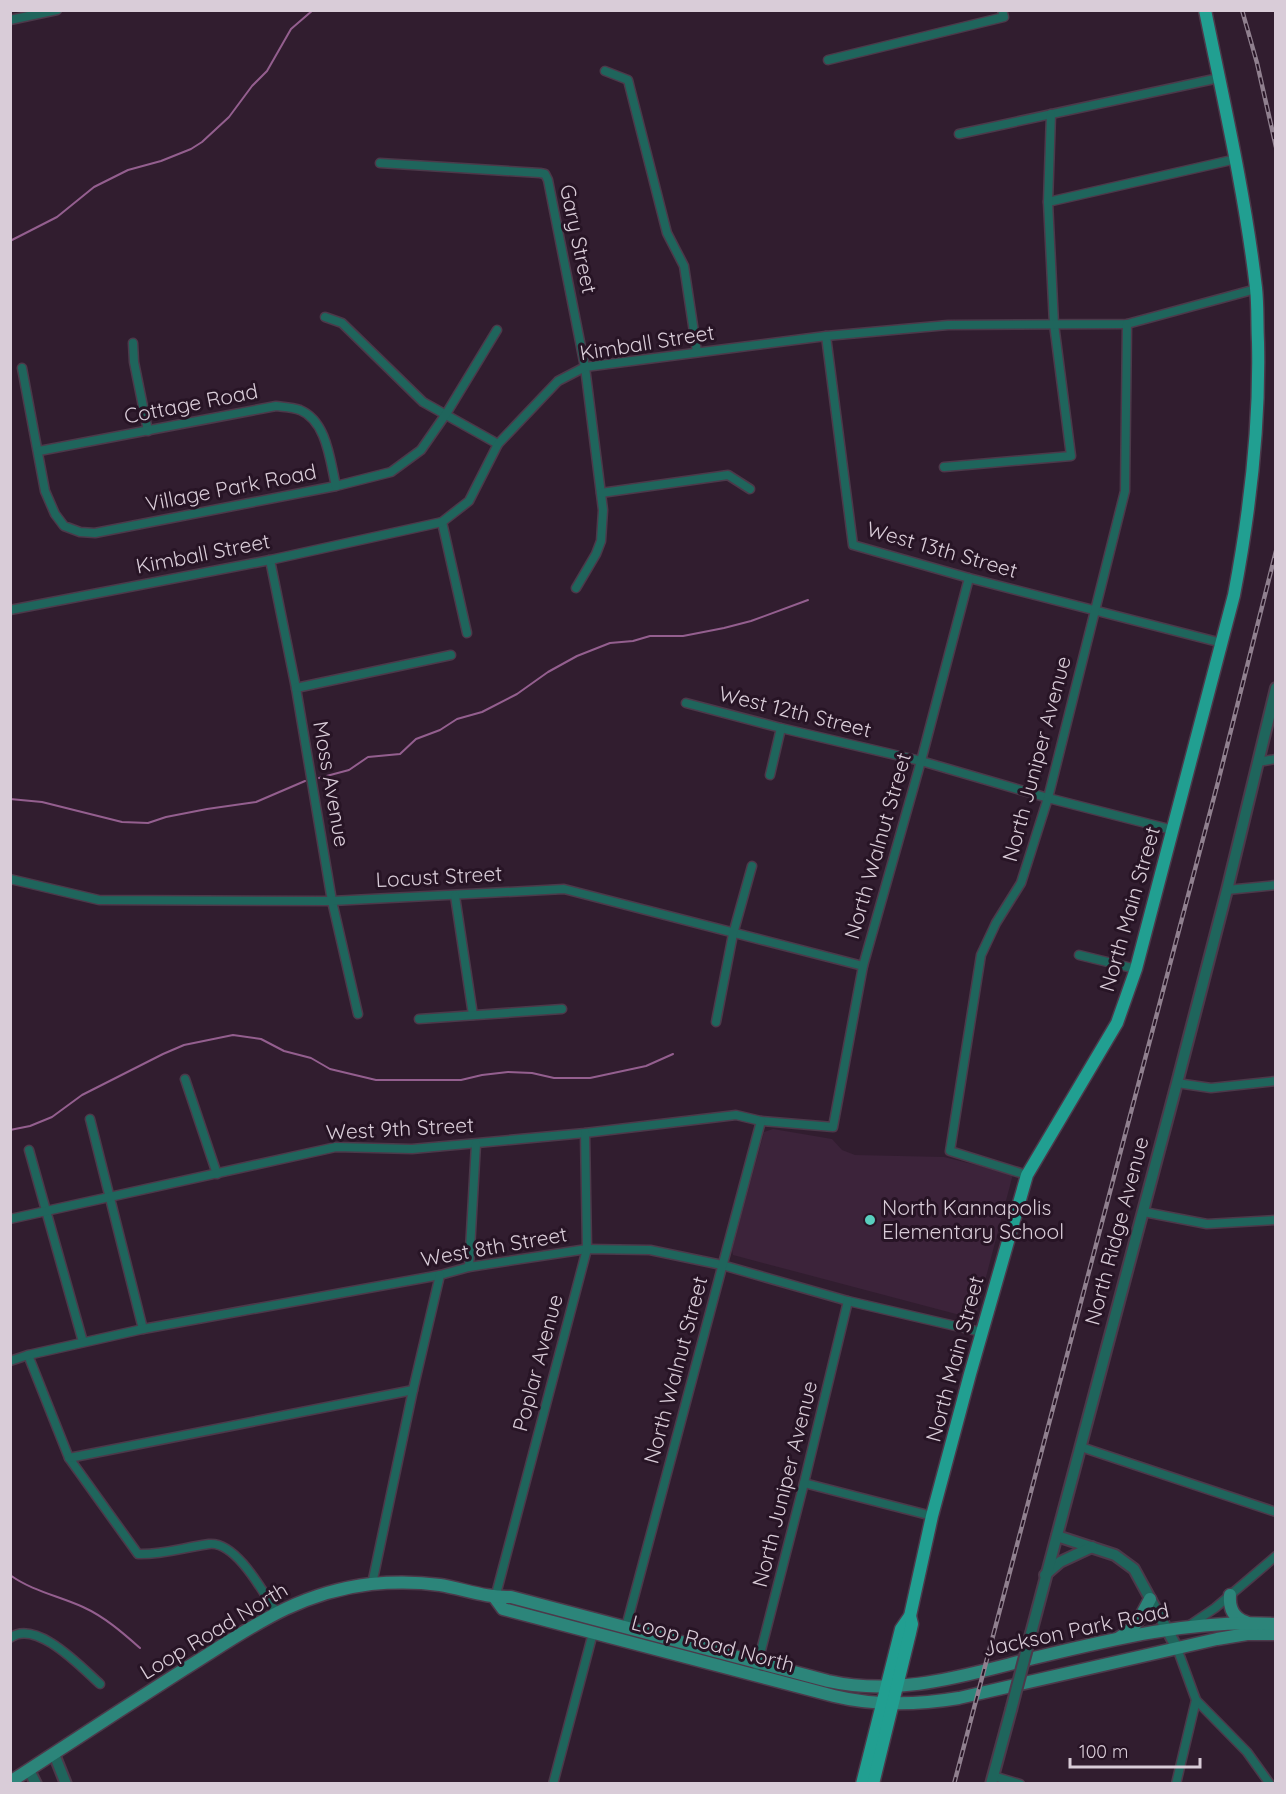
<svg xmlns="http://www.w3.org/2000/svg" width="1286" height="1794" font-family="Quicksand,sans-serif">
<rect width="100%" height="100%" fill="#311d2f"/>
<!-- built -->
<path fill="#3c233a" d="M773 1129 832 1139 842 1150 855 1155 944 1157 1013 1174 975 1319 733 1255 732 1250 764 1132Z"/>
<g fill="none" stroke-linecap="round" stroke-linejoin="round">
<!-- stream -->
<g stroke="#945f8f" stroke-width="2">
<path d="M10 241 57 217 94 187 128 170 161 161 191 149 202 142 229 117 252 86 267 71 291 29 313 10"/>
<path d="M319 778 349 770 368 757 400 754 416 739 440 730 457 719 482 712 517 694 548 672 577 656 610 643 633 641 650 636H683L724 628 751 621 808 600"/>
<path d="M10 799 42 802 122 822 148 823 166 817 207 809 256 802 305 781"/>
<path d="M10 1130 30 1126 52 1117 82 1095 163 1054 184 1045 233 1035 261 1039 284 1051 311 1058 330 1069 376 1080H461L482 1075 508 1072 532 1073 554 1078H590L646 1066 673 1054"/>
<path d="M10 1575C32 1591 59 1596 83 1607 105 1617 123 1633 140 1648"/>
</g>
<defs>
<g id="minor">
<path d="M10 20 57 10"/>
<path d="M828 60 1004 17 1002 10"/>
<path d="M605 71 628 80 630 88 667 233 684 266 697 352"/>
<path d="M959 134 1219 78"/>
<path d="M380 163 540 173 545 174 548 180 585 367 603 510 601 541 596 554 576 588"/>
<path d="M1048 202 1236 159"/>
<path d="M325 317 342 323 423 402 498 444"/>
<path d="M826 336 853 545 969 578 1222 643"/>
<path d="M133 343 134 362 148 431"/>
<path d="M22 368 45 491 55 514 64 526 80 532 95 533 336 486 391 472 421 450 446 414 497 330"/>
<path d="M39 451 276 406C283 407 292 407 300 410 327 421 330 461 336 486"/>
<path d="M944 467 1071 456 1054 324 1048 202 1051 114"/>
<path d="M601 493 728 475 750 489"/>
<path d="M442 522 467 633"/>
<path d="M270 560 296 688 332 901 358 1014"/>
<path d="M10 610 270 560 442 522 469 501 498 444 558 381 585 367 826 336 948 325 1127 324 1256 289"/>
<path d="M296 688 451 655"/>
<path d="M686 703 781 728 921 761 1048 798 1173 830"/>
<path d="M1258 762 1276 759"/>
<path d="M770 775 781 728"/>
<path d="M10 879 99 900 332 901 564 889 863 966"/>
<path d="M1227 890 1276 885"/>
<path d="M455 896 473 1015"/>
<path d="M1079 955 1136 969"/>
<path d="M419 1019 562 1009"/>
<path d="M716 1022 733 934 752 866"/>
<path d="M185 1079 217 1174"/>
<path d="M1177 1083 1211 1088 1276 1081"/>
<path d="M90 1119 143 1329"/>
<path d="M29 1150 83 1342"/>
<path d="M1027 1175 950 1151 981 955 996 923 1021 883 1048 798 1125 491 1127 324"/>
<path d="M1144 1212 1207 1224 1276 1220"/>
<path d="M10 1219 336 1147 412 1149 585 1133 736 1115 761 1121 833 1127 863 966 921 761 969 578"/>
<path d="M469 1267 476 1144"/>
<path d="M28 1355 69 1458 138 1554C162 1555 185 1547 209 1544 236 1541 263 1592 276 1612"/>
<path d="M10 1361 28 1355 143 1329 440 1275 469 1267 587 1249 650 1250 722 1265 848 1301 981 1332"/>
<path d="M1081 1447 1276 1512"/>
<path d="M69 1458 413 1390"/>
<path d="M804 1483 932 1516"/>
<path d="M372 1584 413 1390 440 1275"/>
<path d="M495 1598 587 1249 585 1133"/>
<path d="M1190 1625 1215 1608 1276 1556"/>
<path d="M626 1627 761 1121"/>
<path d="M10 1638C36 1618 82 1668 100 1684"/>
<path d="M757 1666 804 1483 848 1301"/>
<path d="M1196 1700 1247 1752 1270 1784"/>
<path d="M993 1776 1020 1784"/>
<path d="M553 1784 593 1633"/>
<path d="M1176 1784 1196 1700 1177 1648"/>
</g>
<g id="tertiary">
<path d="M1057 1536 1115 1555 1134 1569 1177 1648"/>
<path d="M1045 1575 1060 1562 1092 1547"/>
<path d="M1030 1637 1177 1083 1227 890 1276 688"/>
<path d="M54 1754 66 1784"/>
<path d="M29 1770 36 1784"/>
<path d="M991 1784 1011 1710"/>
</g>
<g id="secondary">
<path d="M1230 1595C1229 1608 1233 1618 1246 1622"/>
<path d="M495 1598 503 1609 834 1696C875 1706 917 1705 959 1698L1217 1639 1247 1634H1276"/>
<path d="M1120 1637C1136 1629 1142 1614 1150 1599"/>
<path d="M10 1782C68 1744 125 1707 183 1670 246 1631 294 1593 371 1584 393 1582 418 1582 440 1585 464 1589 486 1598 511 1597L828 1681C899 1697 965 1675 1034 1658 1112 1639 1194 1619 1276 1624"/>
</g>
<g id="primary">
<path d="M862 1784 901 1629 910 1616 932 1516 970 1374 1027 1175 1117 1023 1136 969 1234 595C1250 511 1260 428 1258 342 1257 324 1258 306 1256 288 1245 194 1224 103 1205 10"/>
<path d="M873 1784 910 1633 912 1624 910 1616"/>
</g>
</defs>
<!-- minor casing -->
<use href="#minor" stroke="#4c394a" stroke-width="11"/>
<!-- tertiary casing -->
<use href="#tertiary" stroke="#4c394a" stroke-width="14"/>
<!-- secondary casing -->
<use href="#secondary" stroke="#4c394a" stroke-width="15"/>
<!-- primary casing -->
<use href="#primary" stroke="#4c394a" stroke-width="15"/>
<!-- minor -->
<use href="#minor" stroke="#1f655c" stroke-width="8"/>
<!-- tertiary -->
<use href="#tertiary" stroke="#1f655c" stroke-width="10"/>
<!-- secondary -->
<use href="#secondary" stroke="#2c857a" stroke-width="12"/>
<!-- primary -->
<use href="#primary" stroke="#219f91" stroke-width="12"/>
<defs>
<g id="rail">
<path d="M1242 10 1257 63 1276 147"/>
<path d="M954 1784 1218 782 1276 551"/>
</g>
</defs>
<!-- rail casing -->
<use href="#rail" stroke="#90808f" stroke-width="4.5"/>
<!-- rail -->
<use href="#rail" stroke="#271425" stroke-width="2" stroke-dasharray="7" stroke-linecap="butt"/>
<defs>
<path id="tertiary-bridge" d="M1011 1710 1030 1637"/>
</defs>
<!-- tertiary-bridge casing -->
<use href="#tertiary-bridge" stroke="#4c394a" stroke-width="14" stroke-linecap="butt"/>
<!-- tertiary-bridge -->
<use href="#tertiary-bridge" stroke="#1f655c" stroke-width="10"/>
</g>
<!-- markers -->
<circle fill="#59cebe" stroke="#271425" stroke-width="2" cx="870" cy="1220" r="6"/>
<g text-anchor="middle" stroke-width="6" stroke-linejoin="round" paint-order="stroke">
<!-- street labels -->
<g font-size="21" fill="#d9ccd8" stroke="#271425">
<text transform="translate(578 239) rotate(78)" y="7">Gary Street</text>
<text transform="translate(647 343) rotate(-9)" y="7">Kimball Street</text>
<text transform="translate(191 404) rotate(-11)" y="7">Cottage Road</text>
<text transform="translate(231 488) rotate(-11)" y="7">Village Park Road</text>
<text transform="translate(942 550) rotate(16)" y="7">West 13th Street</text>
<text transform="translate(203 554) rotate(-11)" y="7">Kimball Street</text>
<text transform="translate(795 712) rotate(14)" y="7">West 12th Street</text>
<text transform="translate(1037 759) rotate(-75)" y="7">North Juniper Avenue</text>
<text transform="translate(331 784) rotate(80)" y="7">Moss Avenue</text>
<text transform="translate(878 846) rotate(-74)" y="7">North Walnut Street</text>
<text transform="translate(439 877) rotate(-3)" y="7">Locust Street</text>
<text transform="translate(1130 909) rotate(-74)" y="7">North Main Street</text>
<text transform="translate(400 1129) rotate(-3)" y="7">West 9th Street</text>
<text transform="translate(1117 1231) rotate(-75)" y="7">North Ridge Avenue</text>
<text transform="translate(494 1247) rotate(-10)" y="7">West 8th Street</text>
<text transform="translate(955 1359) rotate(-75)" y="7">North Main Street</text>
<text transform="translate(538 1363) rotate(-75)" y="7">Poplar Avenue</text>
<text transform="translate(676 1370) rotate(-75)" y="7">North Walnut Street</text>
<text transform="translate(785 1484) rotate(-76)" y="7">North Juniper Avenue</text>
<text transform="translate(1076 1630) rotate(-12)" y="7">Jackson Park Road</text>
<text transform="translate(214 1631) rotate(-31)" y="7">Loop Road North</text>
<text transform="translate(713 1644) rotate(15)" y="7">Loop Road North</text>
</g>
<!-- poi labels -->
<g font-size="21" fill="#d9ccd8" stroke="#271425" text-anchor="start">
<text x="882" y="1215">North Kannapolis<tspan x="882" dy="24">Elementary School</tspan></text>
</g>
</g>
<!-- border -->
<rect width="1286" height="1794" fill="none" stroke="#d9ccd8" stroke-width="24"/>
<!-- scale -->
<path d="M1070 1758v9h130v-9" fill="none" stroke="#d9ccd8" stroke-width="3"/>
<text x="1079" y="1758" font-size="18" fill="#d9ccd8" stroke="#271425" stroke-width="4.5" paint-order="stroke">100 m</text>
</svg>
